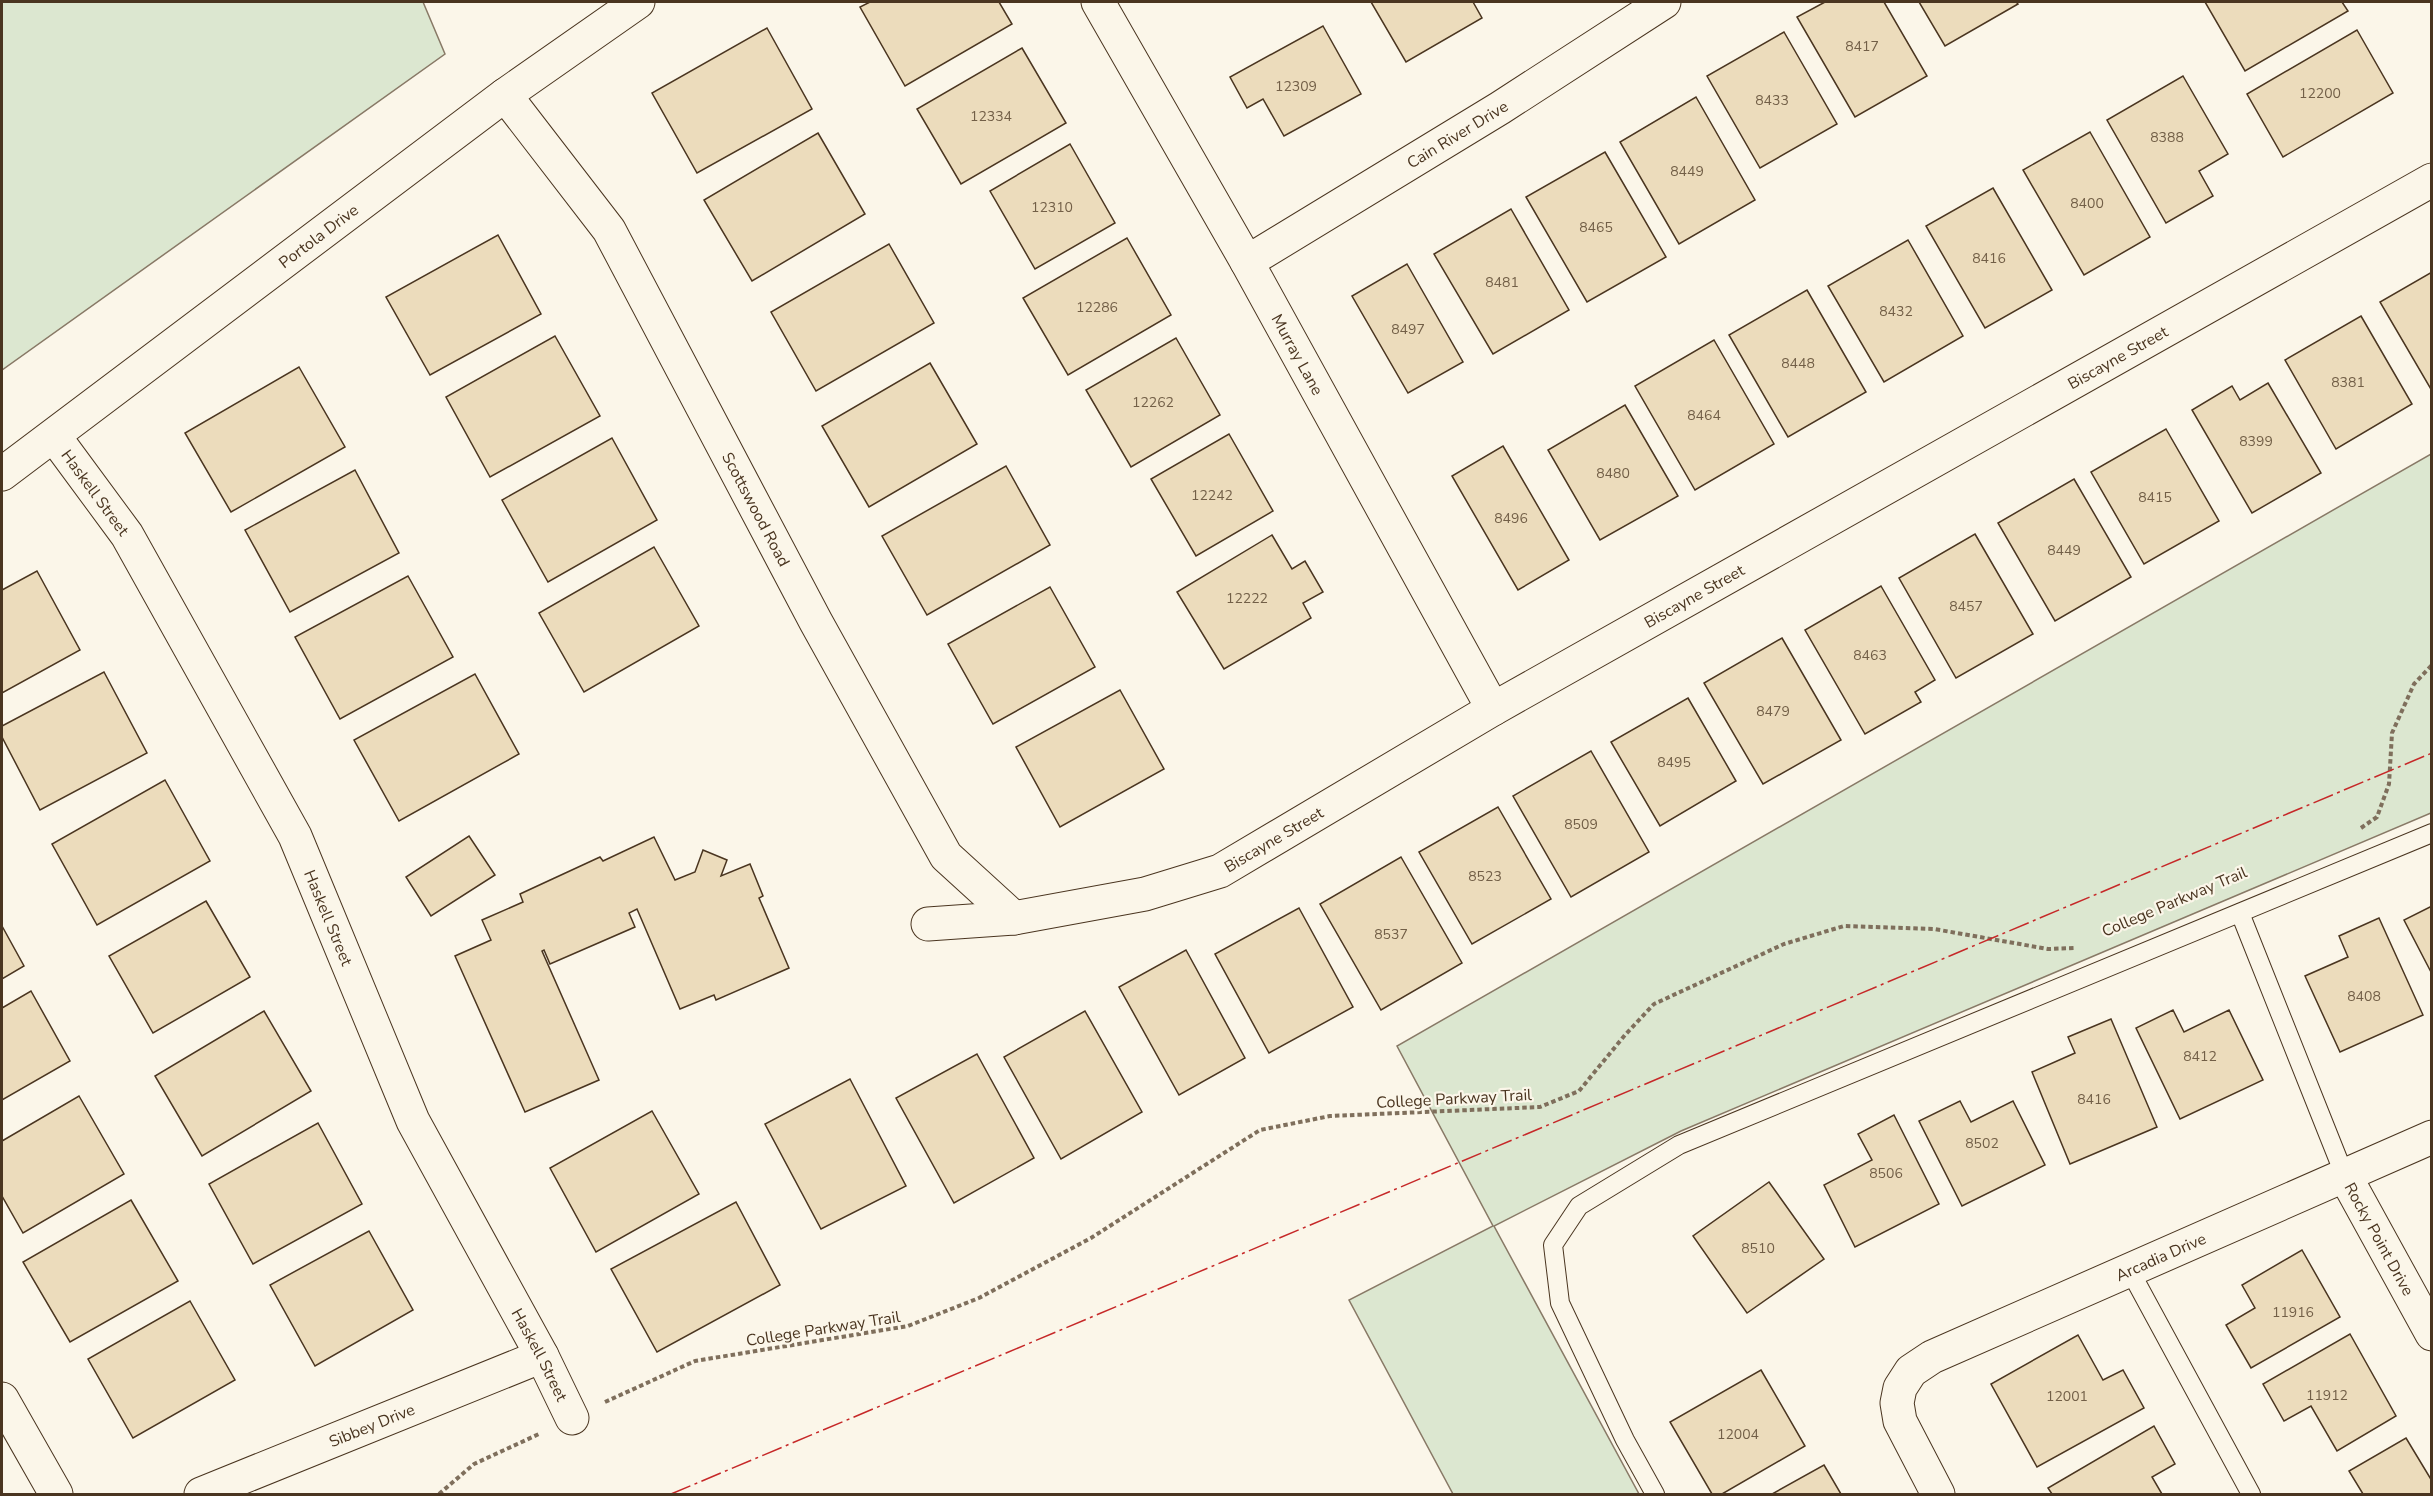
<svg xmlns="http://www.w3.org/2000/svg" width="2433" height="1496" font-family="'Nunito Sans',sans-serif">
<rect width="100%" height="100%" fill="#fbf6e9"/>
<!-- green -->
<g fill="#dce7d0" stroke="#887966" stroke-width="1.5">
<path d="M2 2H423L445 54 2 370Z"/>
<path d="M2431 454V813L1681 1131 1494 1226 1639 1494H1453L1349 1300 1493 1226 1397 1046Z"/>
</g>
<!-- building -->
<g fill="#ecdcbc" stroke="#4a3520" stroke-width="1.5">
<path d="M870 2H999L1012 24 905 86 860 7Z"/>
<path d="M1371 2H1473L1482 18 1406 62Z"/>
<path d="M1825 2H1884L1927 76 1855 117 1797 17Z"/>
<path d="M1919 2H2016L2018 4 1945 46Z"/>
<path d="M2205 2H2342L2348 11 2245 71Z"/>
<path d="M1323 26 1361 94 1284 136 1263 99 1247 108 1230 77Z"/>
<path d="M767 28 812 109 697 173 652 93Z"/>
<path d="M2357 30 2393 93 2283 157 2247 94Z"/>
<path d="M1784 32 1837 124 1760 168 1707 76Z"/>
<path d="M1022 48 1066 123 961 184 917 109Z"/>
<path d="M2183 76 2228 154 2199 171 2213 196 2166 223 2107 120Z"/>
<path d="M1696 97 1755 200 1679 244 1620 142Z"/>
<path d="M2090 132 2150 237 2084 275 2023 170Z"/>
<path d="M818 133 865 214 752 281 704 200Z"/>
<path d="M1070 144 1115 223 1035 269 990 191Z"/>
<path d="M1605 152 1666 257 1587 302 1526 197Z"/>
<path d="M1993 188 2052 290 1985 328 1926 226Z"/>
<path d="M1511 209 1569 310 1493 354 1434 254Z"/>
<path d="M498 235 541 314 430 375 386 297Z"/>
<path d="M1127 238 1171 315 1068 375 1023 298Z"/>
<path d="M1908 240 1963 336 1884 382 1828 286Z"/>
<path d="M889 244 934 323 816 391 771 312Z"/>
<path d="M1407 264 1463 362 1408 393 1352 296Z"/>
<path d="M2432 272V391L2380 302Z"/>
<path d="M1807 290 1866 392 1788 437 1729 335Z"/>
<path d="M2361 316 2412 404 2336 449 2285 360Z"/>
<path d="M555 336 600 416 490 477 446 397Z"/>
<path d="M1176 338 1220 415 1131 467 1086 390Z"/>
<path d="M1714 340 1774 444 1695 490 1635 386Z"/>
<path d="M930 363 977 444 869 507 822 426Z"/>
<path d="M299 367 345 447 231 512 185 433Z"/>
<path d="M2268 383 2321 473 2252 513 2192 410 2232 386 2240 400Z"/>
<path d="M1625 405 1678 496 1600 540 1548 450Z"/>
<path d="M2166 429 2219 521 2144 564 2091 472Z"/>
<path d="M1229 434 1273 511 1196 556 1151 479Z"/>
<path d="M612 438 657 520 548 582 502 500Z"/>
<path d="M1503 446 1569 560 1518 590 1452 476Z"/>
<path d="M1006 466 1050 545 927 615 882 536Z"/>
<path d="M355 470 399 553 290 612 245 530Z"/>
<path d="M2074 479 2131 577 2055 621 1998 523Z"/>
<path d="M1975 534 2033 634 1956 678 1899 578Z"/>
<path d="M1272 535 1292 569 1305 561 1323 592 1303 603 1311 618 1224 669 1177 592Z"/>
<path d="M654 547 699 626 584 692 539 613Z"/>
<path d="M37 571 80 650 2 693V590Z"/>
<path d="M408 576 453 657 340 719 295 637Z"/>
<path d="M1881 586 1935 680 1915 692 1921 702 1865 734 1805 630Z"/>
<path d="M1050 587 1095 667 993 724 948 644Z"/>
<path d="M1782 638 1841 740 1763 784 1704 683Z"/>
<path d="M104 672 147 753 40 810 2 737V726Z"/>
<path d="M475 674 519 754 399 821 354 740Z"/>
<path d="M1120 690 1164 769 1060 827 1016 747Z"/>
<path d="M1688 698 1736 781 1660 826 1611 742Z"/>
<path d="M1591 751 1649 852 1571 897 1513 796Z"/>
<path d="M165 780 210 861 97 925 52 844Z"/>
<path d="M1498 807 1551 899 1472 944 1419 852Z"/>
<path d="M469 836 495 875 431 916 406 877Z"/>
<path d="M654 837 675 880 695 872 703 850 727 860 721 876 750 864 763 896 759 898 789 968 716 1000 714 995 680 1009 637 909 629 913 635 927 550 964 544 950 542 951 599 1080 525 1112 455 956 491 940 482 920 523 902 520 894 600 857 603 861Z"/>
<path d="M1401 857 1462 963 1381 1010 1320 904Z"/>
<path d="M206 901 250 977 153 1033 109 956Z"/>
<path d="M2432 906V974L2404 920Z"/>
<path d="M1299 908 1353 1007 1269 1053 1215 954Z"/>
<path d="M2379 918 2423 1015 2340 1052 2305 976 2348 957 2339 936Z"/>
<path d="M2 926 24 966 2 979Z"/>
<path d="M1186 950 1245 1058 1179 1095 1119 987Z"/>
<path d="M31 991 70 1061 2 1100V1008Z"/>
<path d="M2173 1010 2184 1032 2229 1010 2263 1080 2180 1119 2136 1028Z"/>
<path d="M264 1011 311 1091 202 1156 155 1076Z"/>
<path d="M1085 1011 1142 1112 1061 1159 1004 1057Z"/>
<path d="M2111 1019 2157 1127 2070 1164 2032 1072 2075 1053 2068 1037Z"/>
<path d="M977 1054 1034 1158 954 1203 896 1098Z"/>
<path d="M850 1079 906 1186 821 1229 765 1124Z"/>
<path d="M79 1096 124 1174 23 1233 2 1196V1141Z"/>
<path d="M1960 1101 1971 1122 2013 1101 2045 1165 1962 1206 1919 1121Z"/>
<path d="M652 1111 699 1194 596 1252 550 1168Z"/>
<path d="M1894 1115 1939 1204 1855 1247 1824 1185 1872 1160 1858 1134Z"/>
<path d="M318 1123 362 1204 253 1264 209 1184Z"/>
<path d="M1769 1182 1824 1259 1747 1313 1693 1236Z"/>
<path d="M131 1200 178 1281 70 1342 23 1262Z"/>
<path d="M736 1202 780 1285 657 1352 611 1269Z"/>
<path d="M369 1231 413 1310 315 1366 270 1285Z"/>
<path d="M2302 1250 2340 1317 2251 1368 2226 1325 2255 1308 2242 1285Z"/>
<path d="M190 1301 235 1380 133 1438 88 1359Z"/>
<path d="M2350 1334 2396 1416 2337 1451 2311 1406 2284 1421 2263 1384Z"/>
<path d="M2078 1335 2103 1380 2123 1370 2144 1408 2037 1467 1991 1384Z"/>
<path d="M1761 1370 1805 1446 1722 1494H1712L1670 1422Z"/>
<path d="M2154 1426 2175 1464 2152 1477 2162 1494H2052L2048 1488Z"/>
<path d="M2406 1438 2432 1481V1494H2363L2349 1471Z"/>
<path d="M1824 1465 1841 1494H1772Z"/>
</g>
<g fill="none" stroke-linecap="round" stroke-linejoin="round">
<defs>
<g id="service">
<path d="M2240 913 2344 1174"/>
<path d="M2129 1269 2251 1494"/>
<path d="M1655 1494 1625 1440 1560 1303 1553 1245 1579 1206 1679 1145 2432 833"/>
</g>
<g id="minor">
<path id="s1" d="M1098 2 1247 262 1493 709"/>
<path id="s2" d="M505 95 609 230 816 622 946 856 1014 918"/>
<path id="s3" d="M1247 262 1500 108 1664 2"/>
<path id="s4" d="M54 436 127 535 295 836 413 1121 542 1356 572 1418"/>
<path id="s5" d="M2 474 505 95 638 2"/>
<path id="s6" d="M928 924 1014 918 1145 894 1220 871 1493 709 2432 180"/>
<path id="s7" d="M2344 1174 2432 1334"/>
<path d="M2 1399 56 1494"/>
<path id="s8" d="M201 1494 542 1356"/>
<path id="s9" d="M1938 1494 1900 1421 1897 1403 1900 1388 1911 1371 1932 1357 2432 1137"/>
</g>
</defs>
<!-- service casing -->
<use href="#service" stroke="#4a3520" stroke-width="20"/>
<!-- minor casing -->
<use href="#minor" stroke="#4a3520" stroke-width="35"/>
<!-- path -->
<g stroke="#7f6f5c" stroke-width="4" stroke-dasharray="4.5 3" stroke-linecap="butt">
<path d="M2361 828 2377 817 2389 784 2392 733 2414 684 2432 665"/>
<path d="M605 1402 695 1361 908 1326 979 1298 1091 1238 1260 1130 1330 1116 1540 1107 1579 1091 1625 1035 1654 1004 1784 944 1844 926 1934 929 2048 949 2074 948"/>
<path d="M439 1494 474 1464 539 1434"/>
</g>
<!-- service -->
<use href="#service" stroke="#fbf6e9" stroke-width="18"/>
<!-- minor -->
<use href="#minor" stroke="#fbf6e9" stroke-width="33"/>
<!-- power -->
<path stroke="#c62828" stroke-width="1.5" stroke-dasharray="21 4.5 3 4.5" stroke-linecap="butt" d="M671 1494 2432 753"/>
</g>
<g text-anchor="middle" stroke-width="4.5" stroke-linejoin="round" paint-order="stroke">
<!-- number labels -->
<g font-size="14" fill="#725f47">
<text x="1862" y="51">8417</text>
<text x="1296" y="91">12309</text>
<text x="2320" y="98">12200</text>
<text x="1772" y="105">8433</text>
<text x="991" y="121">12334</text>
<text x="2167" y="142">8388</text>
<text x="1687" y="176">8449</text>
<text x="2087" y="208">8400</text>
<text x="1052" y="212">12310</text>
<text x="1596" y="232">8465</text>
<text x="1989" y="263">8416</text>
<text x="1502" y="287">8481</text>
<text x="1097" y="312">12286</text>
<text x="1896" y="316">8432</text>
<text x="1408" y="334">8497</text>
<text x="1798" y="368">8448</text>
<text x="2348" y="387">8381</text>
<text x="1153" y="407">12262</text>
<text x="1704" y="420">8464</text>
<text x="2256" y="446">8399</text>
<text x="1613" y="478">8480</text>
<text x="1212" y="500">12242</text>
<text x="2155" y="502">8415</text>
<text x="1511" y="523">8496</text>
<text x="2064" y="555">8449</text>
<text x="1247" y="603">12222</text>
<text x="1966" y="611">8457</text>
<text x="1870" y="660">8463</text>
<text x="1773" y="716">8479</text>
<text x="1674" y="767">8495</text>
<text x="1581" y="829">8509</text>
<text x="1485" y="881">8523</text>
<text x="1391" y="939">8537</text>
<text x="2364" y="1001">8408</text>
<text x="2200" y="1061">8412</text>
<text x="2094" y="1104">8416</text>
<text x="1982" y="1148">8502</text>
<text x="1886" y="1178">8506</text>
<text x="1758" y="1253">8510</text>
<text x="2293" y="1317">11916</text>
<text x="2327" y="1400">11912</text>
<text x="2067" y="1401">12001</text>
<text x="1738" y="1439">12004</text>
</g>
<!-- street labels -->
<g font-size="16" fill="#4a3520" stroke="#fbf6e9">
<text dy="6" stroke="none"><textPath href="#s3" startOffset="246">Cain River Drive</textPath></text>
<text dy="6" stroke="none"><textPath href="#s5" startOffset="396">Portola Drive</textPath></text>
<text dy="6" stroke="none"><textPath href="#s1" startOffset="405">Murray Lane</textPath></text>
<text dy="6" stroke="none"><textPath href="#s6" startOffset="1332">Biscayne Street</textPath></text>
<text dy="6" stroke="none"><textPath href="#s4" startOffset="70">Haskell Street</textPath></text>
<text dy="6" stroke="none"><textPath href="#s2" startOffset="486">Scottswood Road</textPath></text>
<text dy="6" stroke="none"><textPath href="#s6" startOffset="846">Biscayne Street</textPath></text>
<text dy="6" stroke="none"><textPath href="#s6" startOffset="360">Biscayne Street</textPath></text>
<text transform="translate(2174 901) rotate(-23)" y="6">College Parkway Trail</text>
<text dy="6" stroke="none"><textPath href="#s4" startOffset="556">Haskell Street</textPath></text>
<text transform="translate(1454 1098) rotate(-3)" y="6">College Parkway Trail</text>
<text dy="6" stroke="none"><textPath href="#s7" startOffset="74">Rocky Point Drive</textPath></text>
<text dy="6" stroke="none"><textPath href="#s9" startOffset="411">Arcadia Drive</textPath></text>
<text transform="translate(823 1328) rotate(-9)" y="6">College Parkway Trail</text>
<text dy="6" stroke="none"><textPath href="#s4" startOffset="1042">Haskell Street</textPath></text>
<text dy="6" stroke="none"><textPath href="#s8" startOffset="184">Sibbey Drive</textPath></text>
</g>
</g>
<!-- border -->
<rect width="2433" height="1496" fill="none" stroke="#4a3520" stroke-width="6"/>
</svg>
